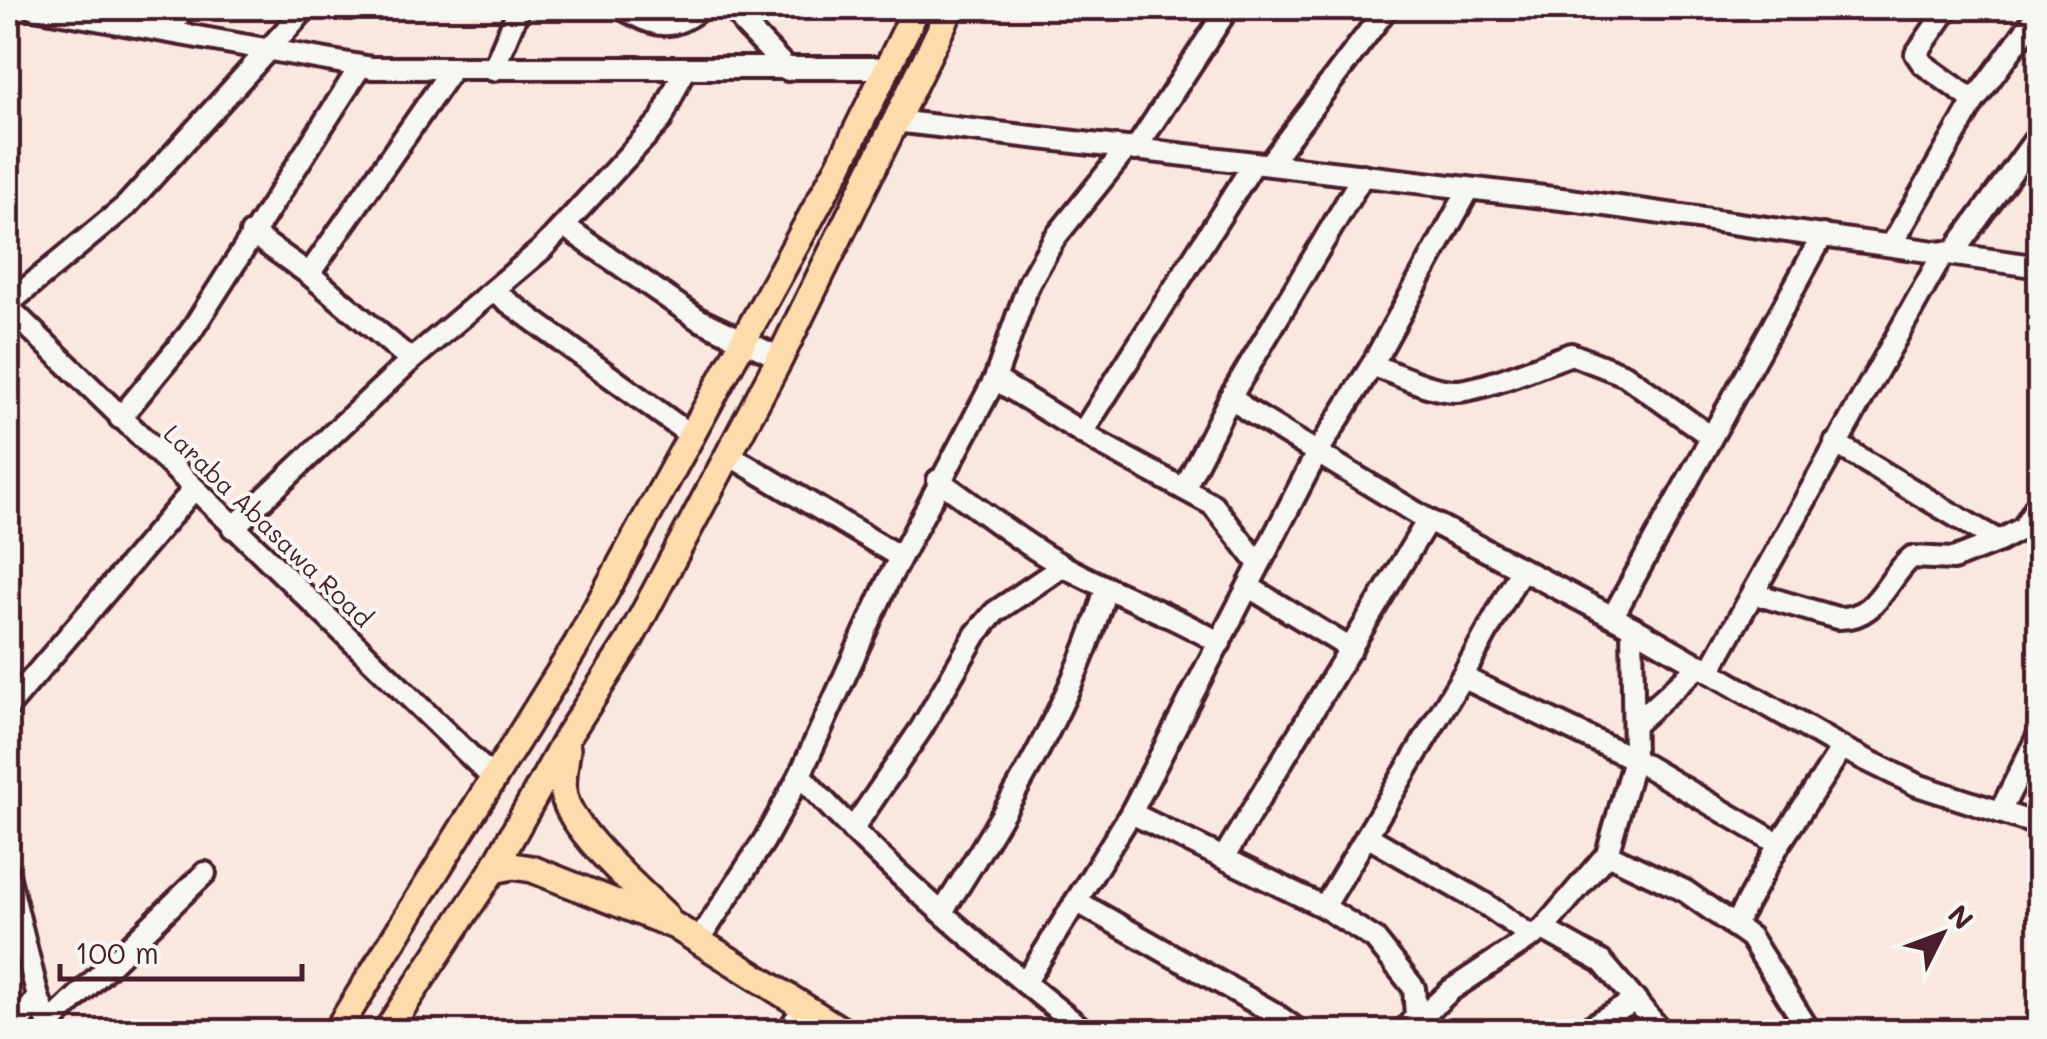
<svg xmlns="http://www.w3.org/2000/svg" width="2047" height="1039" font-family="Mali,sans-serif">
<rect width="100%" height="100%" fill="#f9e7e0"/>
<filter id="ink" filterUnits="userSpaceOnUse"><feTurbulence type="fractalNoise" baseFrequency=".01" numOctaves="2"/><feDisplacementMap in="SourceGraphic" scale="20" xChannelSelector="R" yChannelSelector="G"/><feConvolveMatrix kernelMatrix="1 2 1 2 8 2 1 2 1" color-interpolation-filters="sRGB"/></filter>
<g filter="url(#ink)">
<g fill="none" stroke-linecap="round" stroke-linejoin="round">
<defs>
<g id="minor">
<path d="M34 8 372 68H887"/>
<path d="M621 8C656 26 669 33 701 8"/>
<path d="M734 8 745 25 788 70"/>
<path d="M1948 8 1916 54 1923 64 1974 101"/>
<path d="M169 29 185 8"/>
<path d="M493 70 519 8"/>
<path d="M895 121 1570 200 2040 267"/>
<path d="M1135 150 1228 8"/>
<path d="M1269 164 1387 8"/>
<path d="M564 226 698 319 780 358"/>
<path d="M251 233 309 274 411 360"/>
<path d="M1892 244 1974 101 2040 11"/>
<path d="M1953 253 2040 133"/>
<path d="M309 274 452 69"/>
<path d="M493 291 693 437"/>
<path d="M8 304 126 206 306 8"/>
<path d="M8 307 495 780"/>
<path d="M1372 365C1398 374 1429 391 1456 391 1484 390 1543 364 1571 354L1625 375 1711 437"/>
<path d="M995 379 1099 443 1213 505 1259 564"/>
<path d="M1231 396 1247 410 1428 520 1632 627 1842 748 1917 785 2040 825"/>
<path d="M120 418 190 333 360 67"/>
<path d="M1082 433 1254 163"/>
<path d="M1835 443C1890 476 1943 510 1999 541"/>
<path d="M729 455 900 557"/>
<path d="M938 480C980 509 1022 544 1067 568 1117 595 1171 614 1220 643"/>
<path d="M1184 489 1231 396 1363 175"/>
<path d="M233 528 411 360 542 249 661 120 684 70"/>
<path d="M1249 587 1351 649"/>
<path d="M1755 594 1837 618C1879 620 1885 579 1912 557L1953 559 1999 541 2023 528 2040 500"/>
<path d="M1613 616 1823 235"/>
<path d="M1710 670 1944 252"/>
<path d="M1462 677 1634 759 1779 844"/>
<path d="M8 707 193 490"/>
<path d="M1636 723 1700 665"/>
<path d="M800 775C886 869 986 953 1086 1032"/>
<path d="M2000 812 2040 732"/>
<path d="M1131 813 1324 907 1375 939 1414 988 1416 1016 1408 1026"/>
<path d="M852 830 921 729 976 634 995 612 1063 566"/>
<path d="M1367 836 1485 904 1531 936"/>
<path d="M1607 854 1634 759 1632 627"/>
<path d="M1224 857 1428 520"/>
<path d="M8 874 38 997 52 1032"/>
<path d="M1076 901 1274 1013 1300 1032"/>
<path d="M1324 907 1462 677 1521 570"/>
<path d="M943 911C1004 815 1076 697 1106 588"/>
<path d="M1734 926 1779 844 1842 748"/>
<path d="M1543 929 1602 962 1662 1032"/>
<path d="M699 940 764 841 800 775 888 581 995 379 1029 283 1054 239 1127 148"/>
<path d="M1025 983 1131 813 1317 453 1372 365 1469 189"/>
<path d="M49 1024 205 873"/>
<path d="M12 1032 38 997"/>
<path d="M787 1032 804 1007"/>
<path d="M1406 1032 1451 990 1543 929 1607 854 1685 891 1750 937 1810 1032"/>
<path d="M1581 1032 1636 1000"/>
</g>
<g id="major">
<path d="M567 749C565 765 561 781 564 796 571 830 639 890 665 915"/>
<path d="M493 870 513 866 532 869 675 926 844 1032"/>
<path d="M336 1032 577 644 839 166 917 8"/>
<path d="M386 1032 493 870 569 734 629 641 780 358 951 8"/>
</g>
</defs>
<!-- minor casing -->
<use href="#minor" stroke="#4a1f2b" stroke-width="28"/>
<!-- major casing -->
<use href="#major" stroke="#4a1f2b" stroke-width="32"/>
<!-- minor -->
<use href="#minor" stroke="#f6f6f2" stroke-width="20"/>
<!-- major -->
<use href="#major" stroke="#fcdcac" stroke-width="25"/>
</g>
</g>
<g text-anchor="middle" stroke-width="8" stroke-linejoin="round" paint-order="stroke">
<!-- street labels -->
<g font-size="25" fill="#4a1f2b" stroke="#f6f6f2">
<text transform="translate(268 526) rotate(44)" y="9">Laraba Abasawa Road</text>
</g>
</g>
<!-- margin -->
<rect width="2047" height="1039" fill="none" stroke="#f6f6f2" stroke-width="40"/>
<rect x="20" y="20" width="2007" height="999" fill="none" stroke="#4a1f2b" stroke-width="4" filter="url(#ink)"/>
<!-- north arrow -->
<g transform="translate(1942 934) rotate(48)" stroke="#f6f6f2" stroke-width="8" paint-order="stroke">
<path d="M0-8L18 38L0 25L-18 38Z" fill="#4a1f2b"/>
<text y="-15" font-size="28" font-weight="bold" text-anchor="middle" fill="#4a1f2b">N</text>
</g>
<!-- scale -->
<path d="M60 964v15h242v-15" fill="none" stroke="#4a1f2b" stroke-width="5"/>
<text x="75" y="964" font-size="30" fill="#4a1f2b" stroke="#f6f6f2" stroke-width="8" paint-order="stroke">100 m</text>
</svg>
